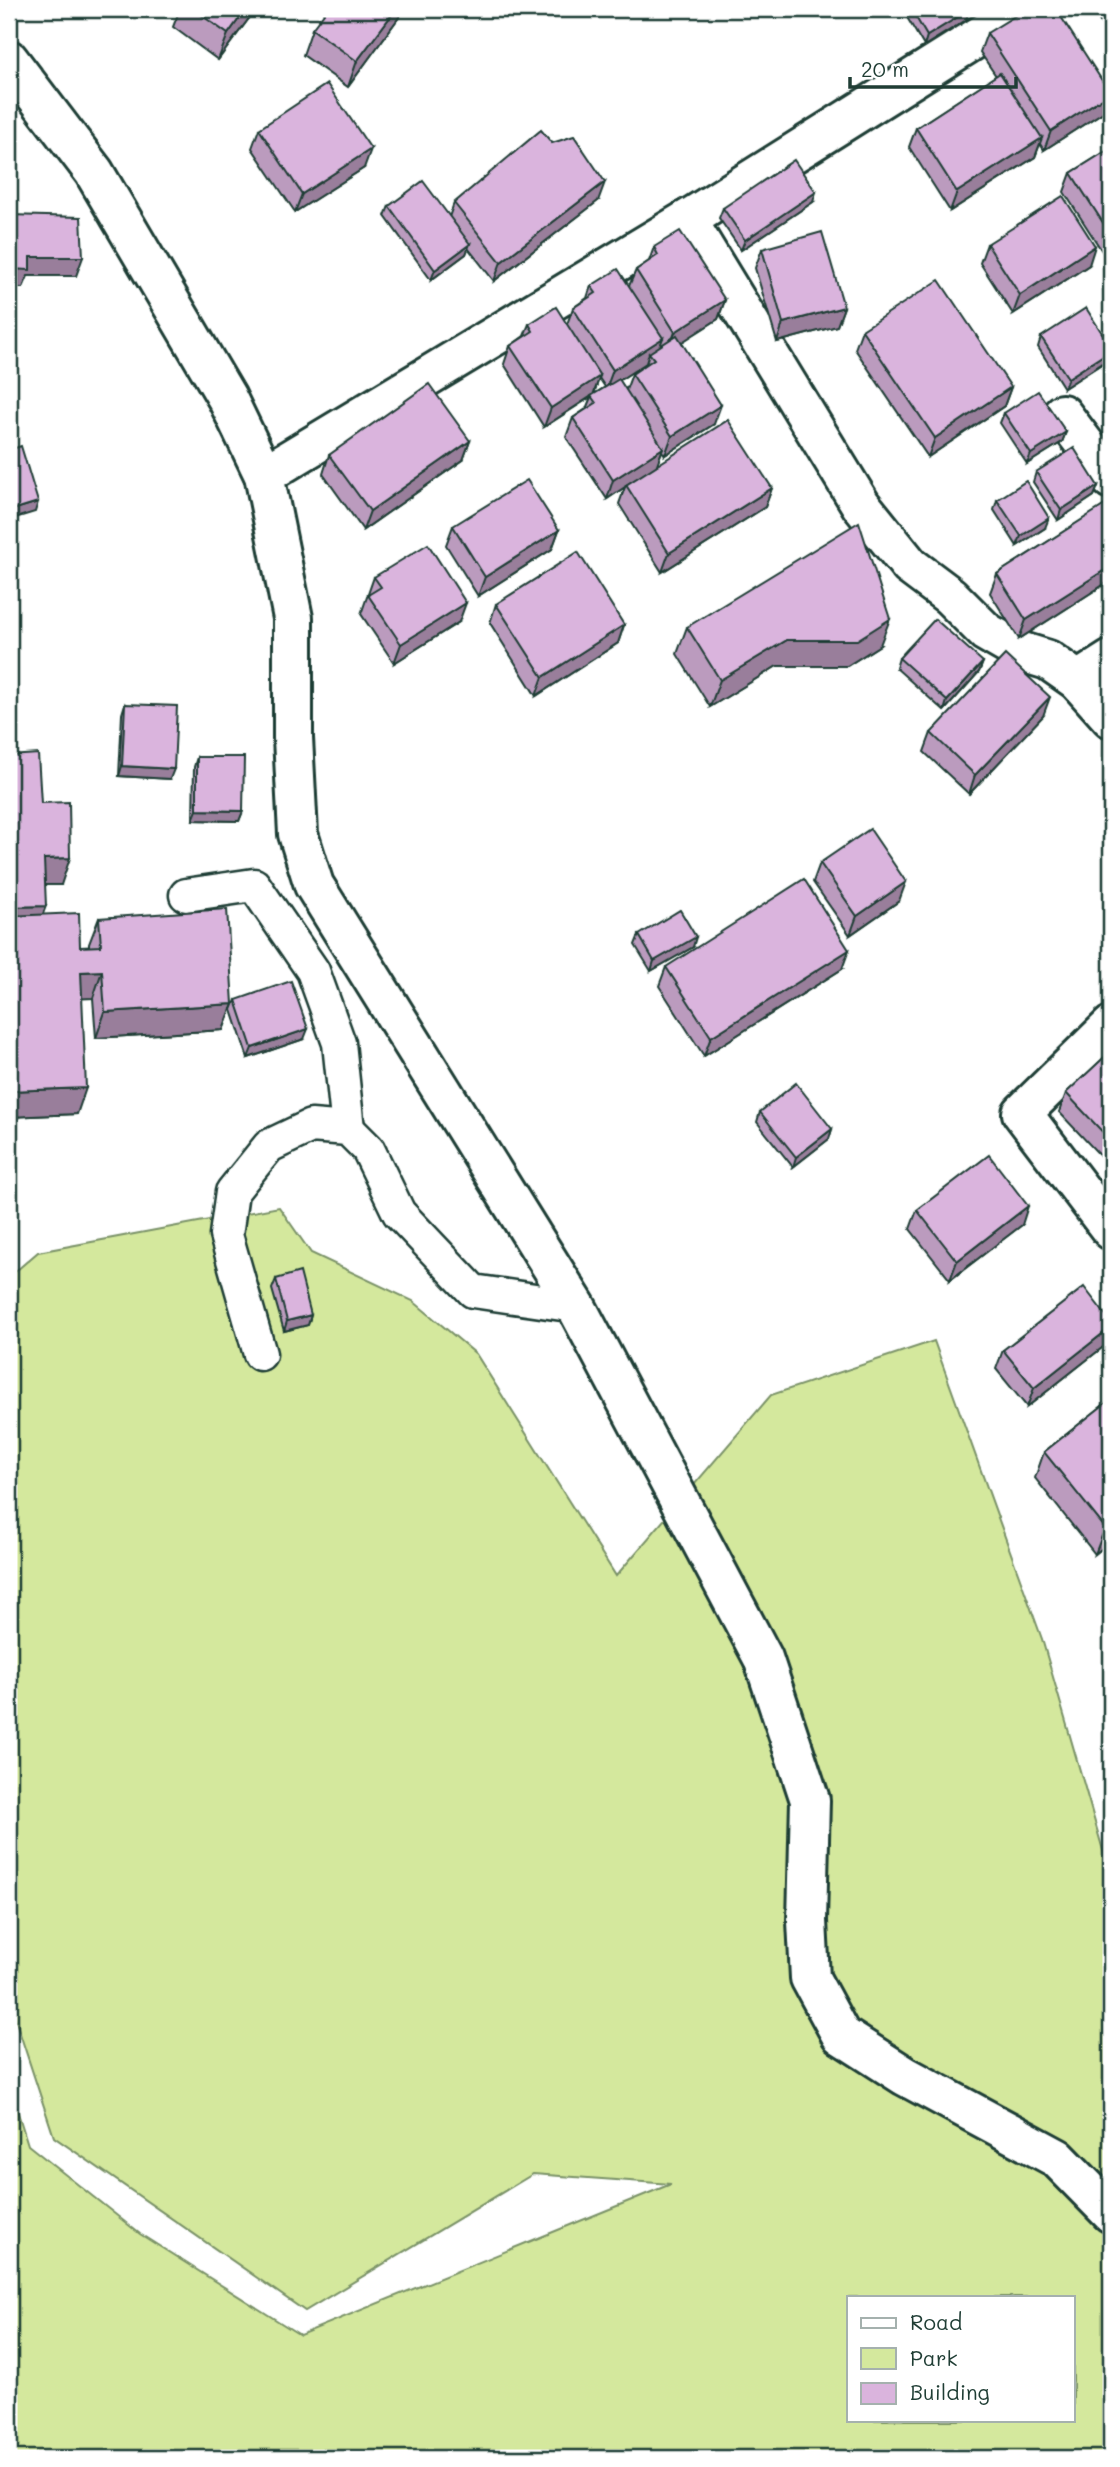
<svg xmlns="http://www.w3.org/2000/svg" width="1120" height="2467" font-family="Mali,sans-serif">
<rect width="100%" height="100%" fill="#fff"/>
<filter id="ink" filterUnits="userSpaceOnUse"><feTurbulence type="fractalNoise" baseFrequency=".0143" numOctaves="2"/><feDisplacementMap in="SourceGraphic" scale="14" xChannelSelector="R" yChannelSelector="G"/><feConvolveMatrix kernelMatrix="1 2 1 2 8 2 1 2 1" color-interpolation-filters="sRGB"/></filter>
<g filter="url(#ink)">
<!-- green -->
<path fill="#d4e89d" stroke="#7a9268" stroke-width="2" fill-rule="evenodd" d="M279 1207 311 1253 413 1301 476 1354 616 1576 771 1395 934 1341 1042 1639 1111 1878V2458H9V2084L28 2145 140 2234 300 2335 671 2184 533 2174 305 2311 54 2137 9 2000V1277L38 1252ZM849 2297H1073V2420H849Z"/>
<g fill="none" stroke-linecap="round" stroke-linejoin="round">
<defs>
<g id="lane">
<path d="M186 895 254 885 313 971 339 1043 348 1129"/>
<path d="M260 1354 226 1235 232 1192 269 1146 311 1126 348 1129 368 1149 399 1213 473 1291 576 1306"/>
</g>
<g id="street">
<path d="M1067 9 1111 74"/>
<path d="M9 60 94 172 227 398 264 475 293 618V738L298 834 314 885 576 1306 763 1658 810 1800 807 1921 810 1978 841 2035 905 2076 1057 2158 1111 2213"/>
<path d="M687 220 861 505 910 566 950 596 986 632 1019 651 1048 660 1078 681 1111 718"/>
<path d="M1062 414 1111 479"/>
<path d="M264 475 687 220 1023 9"/>
<path d="M1078 681 1111 660"/>
<path d="M1111 1026 1022 1113 1111 1230"/>
</g>
</defs>
<!-- lane casing -->
<use href="#lane" stroke="#1f3d34" stroke-width="37"/>
<!-- street casing -->
<use href="#street" stroke="#1f3d34" stroke-width="44"/>
<!-- lane -->
<use href="#lane" stroke="#fff" stroke-width="32"/>
<!-- street -->
<use href="#street" stroke="#fff" stroke-width="38"/>
</g>
<!-- wall -->
<g fill="#bb9bbe" stroke="#1f3d34" stroke-width="2" fill-rule="evenodd">
<path d="M180 9H256L218 60 173 27Z"/>
<path d="M405 9 348 87 303 55 312 29Z"/>
<path d="M902 9H969L966 20 924 46Z"/>
<path d="M987 33 1103 112 1044 150 1040 144 1035 157 950 211 909 147 916 128 996 76 980 52Z"/>
<path d="M259 129 364 168 295 212 252 148Z"/>
<path d="M1111 148V265L1064 192 1071 173Z"/>
<path d="M598 201 494 281 468 248 466 254 431 280 385 216 389 206 449 217 454 203Z"/>
<path d="M813 202 741 250 719 218 723 208Z"/>
<path d="M987 244 1089 265 1013 314 980 263Z"/>
<path d="M654 247 725 300 718 319 681 342 714 424 665 455 662 451 657 465 772 488 765 507 662 572 619 504 625 487 607 499 566 437 573 418 586 409 591 397 544 427 504 364 510 346 524 336 529 324H567L573 308 587 298 591 286H629L636 270 649 261ZM646 363 645 365 632 374 626 390 619 380ZM599 378 605 387 594 394Z"/>
<path d="M762 249 844 307 837 326 777 342 755 268Z"/>
<path d="M862 330 1011 387 1004 406 928 457 855 349Z"/>
<path d="M1041 337 1111 347V353L1109 359 1064 388 1038 347Z"/>
<path d="M1004 413 1066 432 1062 442 1027 464 1000 423Z"/>
<path d="M470 441 463 460 363 530 323 474 329 455Z"/>
<path d="M1036 472 1098 486 1094 496 1058 520 1033 482Z"/>
<path d="M997 500 1045 528 1017 546 994 510Z"/>
<path d="M1111 502V580L1019 639 990 593 997 574Z"/>
<path d="M453 526 559 530 552 549 478 596 446 545Z"/>
<path d="M374 577 459 622 394 663 361 614Z"/>
<path d="M496 604 624 625 618 643 536 696 490 623Z"/>
<path d="M687 627 880 645 847 666H777L710 707 677 654Z"/>
<path d="M899 658 983 662 979 672 944 711 896 668Z"/>
<path d="M125 704 170 779 119 776 122 714Z"/>
<path d="M1043 716 969 794 924 752 931 733Z"/>
<path d="M197 757 243 811 239 821 193 820 194 767Z"/>
<path d="M41 803 61 885H45L43 914 80 947H89V944L99 918 233 1004 223 1030 96 1038 93 998H82L77 1114 9 1117Z"/>
<path d="M820 863 899 901 850 935 813 882Z"/>
<path d="M639 935 693 947 651 971 635 945Z"/>
<path d="M666 967 842 969 704 1056 659 986Z"/>
<path d="M236 1000 304 1039 248 1058 232 1010Z"/>
<path d="M1111 1051V1162L1108 1164 1059 1112 1066 1093Z"/>
<path d="M760 1112 832 1129 829 1139 793 1167 757 1122Z"/>
<path d="M917 1210 1022 1225 950 1280 910 1229Z"/>
<path d="M276 1279 311 1315 308 1325 284 1331 272 1289Z"/>
<path d="M1107 1344 1027 1407 996 1369 1003 1350Z"/>
<path d="M1111 1399V1541L1095 1554 1035 1478 1044 1452Z"/>
</g>
<!-- shaded-wall -->
<g fill="#997e9b" stroke="#1f3d34" stroke-width="2">
<path d="M246 9H256L218 60 228 34Z"/>
<path d="M396 9H405L348 87 357 61Z"/>
<path d="M969 10 966 20 924 46 927 36Z"/>
<path d="M1110 93 1103 112 1044 150 1051 131Z"/>
<path d="M1042 138 1035 157 950 211 957 192Z"/>
<path d="M371 149 364 168 295 212 302 194Z"/>
<path d="M605 182 598 201 494 281 501 262Z"/>
<path d="M816 192 813 202 741 250 745 240Z"/>
<path d="M470 244 466 254 431 280 435 270Z"/>
<path d="M1095 246 1089 265 1013 314 1020 295Z"/>
<path d="M30 257H83L76 276H28L23 288H9V269Z"/>
<path d="M725 300 718 319 668 351 675 332Z"/>
<path d="M844 307 837 326 777 342 783 323Z"/>
<path d="M663 338 656 357 649 353 646 363 606 389 613 370Z"/>
<path d="M1111 350 1109 359 1064 388 1068 378Z"/>
<path d="M600 376 593 395 544 427 551 408Z"/>
<path d="M1011 387 1004 406 928 457 935 438Z"/>
<path d="M721 405 714 424 665 455 672 436Z"/>
<path d="M1066 432 1062 442 1027 464 1031 454Z"/>
<path d="M470 441 463 460 363 530 370 511Z"/>
<path d="M663 448 656 467 626 485 625 487 607 499 613 480Z"/>
<path d="M1098 486 1094 496 1058 520 1061 510Z"/>
<path d="M772 488 765 507 662 572 669 553Z"/>
<path d="M38 502 35 512 9 520V511Z"/>
<path d="M1049 518 1045 528 1017 546 1021 536Z"/>
<path d="M559 530 552 549 478 596 485 577Z"/>
<path d="M1111 566V580L1019 639 1026 620Z"/>
<path d="M466 603 459 622 394 663 401 644Z"/>
<path d="M890 619 880 645 847 666H777L710 707 720 680 787 640Z"/>
<path d="M624 625 618 643 536 696 543 677Z"/>
<path d="M983 662 979 672 944 711 947 701Z"/>
<path d="M1050 697 1043 716 969 794 975 775Z"/>
<path d="M122 766 174 769 170 779 119 776Z"/>
<path d="M197 810 243 811 239 821 193 820Z"/>
<path d="M70 858 61 885H34L44 859Z"/>
<path d="M906 882 899 901 850 935 857 916Z"/>
<path d="M46 906 36 932 9 933V907Z"/>
<path d="M696 937 693 947 651 971 654 961Z"/>
<path d="M849 950 842 969 704 1056 711 1037Z"/>
<path d="M102 971 93 998 72 999 81 972Z"/>
<path d="M233 1004 223 1030 96 1038 105 1012Z"/>
<path d="M308 1029 304 1039 248 1058 252 1048Z"/>
<path d="M86 1088 77 1114 9 1117V1091Z"/>
<path d="M832 1129 829 1139 793 1167 796 1157Z"/>
<path d="M1028 1206 1022 1225 950 1280 957 1261Z"/>
<path d="M311 1315 308 1325 284 1331 287 1321Z"/>
<path d="M1111 1327V1332L1107 1344 1027 1407 1034 1388Z"/>
<path d="M1111 1522V1541L1095 1554 1105 1528Z"/>
</g>
<!-- building -->
<g fill="#dab4dd" stroke="#1f3d34" stroke-width="2">
<path d="M193 9H246L228 34Z"/>
<path d="M327 9H396L357 61 312 29Z"/>
<path d="M911 9H969V10L927 36Z"/>
<path d="M1026 9H1056L1110 93 1051 131 987 33Z"/>
<path d="M1000 73 1042 138 957 192 916 128Z"/>
<path d="M327 84 371 149 302 194 259 129Z"/>
<path d="M541 130 552 143 574 136 605 182 501 262 454 203Z"/>
<path d="M1111 148V235L1071 173Z"/>
<path d="M794 160 816 192 745 240 723 208Z"/>
<path d="M423 181 470 244 435 270 389 206Z"/>
<path d="M1063 196 1095 246 1020 295 987 244Z"/>
<path d="M9 215 81 217 83 257H30V270L9 269Z"/>
<path d="M680 231 725 300 675 332 636 270 658 255 654 247Z"/>
<path d="M822 232 844 307 783 323 762 249Z"/>
<path d="M618 269 663 338 613 370 573 308 596 293 591 286Z"/>
<path d="M939 280 1011 387 935 438 862 330Z"/>
<path d="M556 307 600 376 551 408 510 346 533 331 529 324Z"/>
<path d="M1086 308 1111 347V350L1068 378 1041 337Z"/>
<path d="M677 335 721 405 672 436 632 374 654 359 649 353Z"/>
<path d="M619 379 663 448 613 480 573 418 596 403 591 396Z"/>
<path d="M429 384 470 441 370 511 329 455Z"/>
<path d="M1038 391 1066 432 1031 454 1004 413Z"/>
<path d="M728 420 772 488 669 553 626 485Z"/>
<path d="M21 446 38 502 9 511V450Z"/>
<path d="M1074 448 1098 486 1061 510 1036 472Z"/>
<path d="M527 480 559 530 485 577 453 526Z"/>
<path d="M1026 481 1049 518 1021 536 997 500Z"/>
<path d="M1111 501V566L1026 620 997 574Z"/>
<path d="M859 522 890 619 857 640H787L720 680 687 627Z"/>
<path d="M428 544 466 603 401 644 368 595 381 587 374 577Z"/>
<path d="M578 552 624 625 543 677 496 604Z"/>
<path d="M935 619 983 662 947 701 899 658Z"/>
<path d="M1005 655 1050 697 975 775 931 733Z"/>
<path d="M125 704 177 706 174 769 122 766Z"/>
<path d="M38 754 41 803 69 802 70 858 44 859 46 906 9 907V756Z"/>
<path d="M197 757H244L243 811 197 810Z"/>
<path d="M870 829 906 882 857 916 820 863Z"/>
<path d="M804 879 849 950 711 1037 666 967Z"/>
<path d="M227 909 233 1004 105 1012 102 971 81 972 86 1088 9 1091V916L79 913 80 947 101 946 99 918Z"/>
<path d="M680 910 696 937 654 961 639 935Z"/>
<path d="M291 981 308 1029 252 1048 236 1000Z"/>
<path d="M1111 1051V1141L1066 1093Z"/>
<path d="M796 1083 832 1129 796 1157 760 1112Z"/>
<path d="M989 1155 1028 1206 957 1261 917 1210Z"/>
<path d="M300 1272 311 1315 287 1321 276 1279Z"/>
<path d="M1084 1287 1111 1322V1327L1034 1388 1003 1350Z"/>
<path d="M1111 1399V1522L1105 1528 1044 1452Z"/>
</g>
</g>
<!-- margin -->
<rect width="1120" height="2467" fill="none" stroke="#fff" stroke-width="35"/>
<rect x="18" y="18" width="1085" height="2432" fill="none" stroke="#1f3d34" stroke-width="2.5" filter="url(#ink)"/>
<!-- legend -->
<rect x="847" y="2296" width="228" height="126" fill="#ffffff" stroke="#a5b1ae" stroke-width="2"/>
<rect x="861" y="2318" width="35" height="10" fill="#ffffff" stroke="#a5b1ae" stroke-width="2"/>
<text x="910" y="2330" font-size="21" fill="#1f3d34">Road</text>
<rect x="861" y="2348" width="35" height="21" fill="#d4e89d" stroke="#a5b1ae" stroke-width="2"/>
<text x="910" y="2366" font-size="21" fill="#1f3d34">Park</text>
<rect x="861" y="2383" width="35" height="21" fill="#dab4dd" stroke="#a5b1ae" stroke-width="2"/>
<text x="910" y="2400" font-size="21" fill="#1f3d34">Building</text>
<!-- scale -->
<path d="M850 77v10h166v-10" fill="none" stroke="#1f3d34" stroke-width="3.5"/>
<text x="861" y="77" font-size="21" fill="#1f3d34" stroke="#ffffff" stroke-width="5" paint-order="stroke">20 m</text>
</svg>
